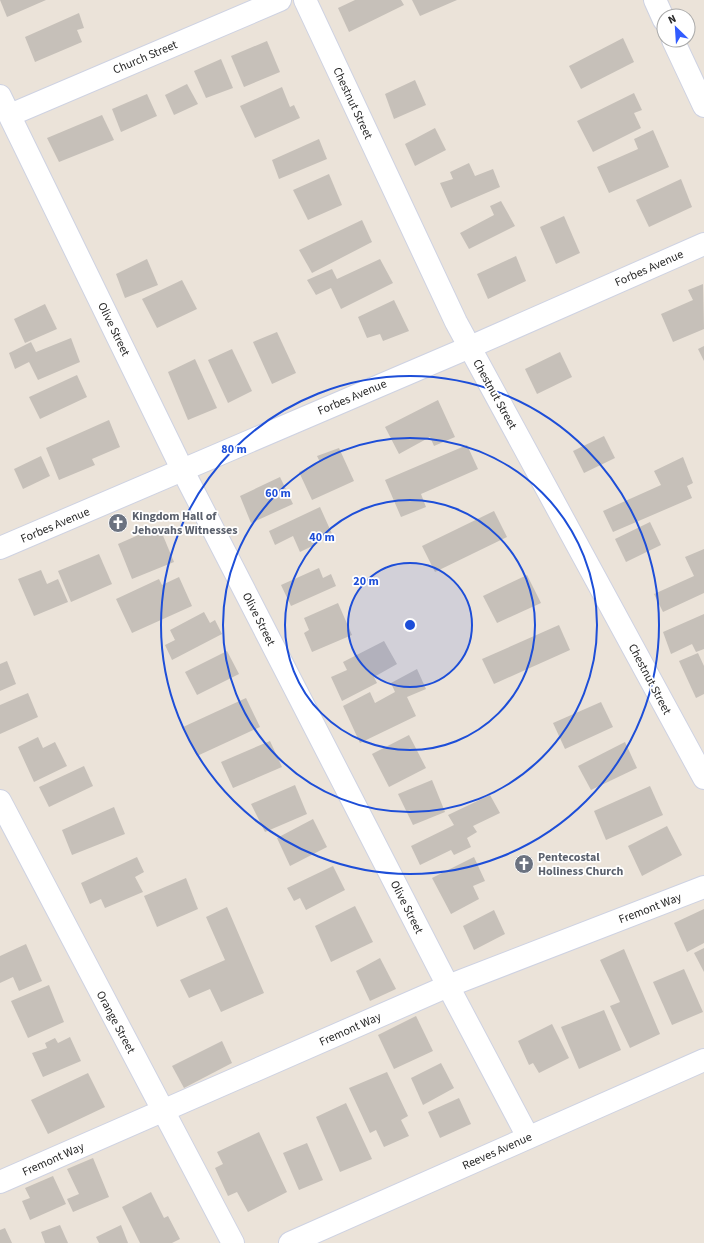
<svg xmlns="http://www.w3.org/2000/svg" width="704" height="1243" font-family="'Source Sans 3',sans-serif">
<rect width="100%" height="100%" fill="#ebe3d9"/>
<!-- building -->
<g fill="#c6c0b9">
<path d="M0 0H46L7 17Z"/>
<path d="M355 0H401L404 5 349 32 338 8Z"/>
<path d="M412 0H457L420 16Z"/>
<path d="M79 13 84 28 77 30 82 42 35 62 25 37Z"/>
<path d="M623 38 634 62 581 89 569 66Z"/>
<path d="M267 41 280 72 244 87 231 56Z"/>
<path d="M221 59 233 88 206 98 194 71Z"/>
<path d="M415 80 426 105 394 119 385 94Z"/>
<path d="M187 84 198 104 174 115 165 95Z"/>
<path d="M282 87 290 107 294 105 300 118 255 138 240 106Z"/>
<path d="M634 93 642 110 634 113 641 128 593 152 577 121Z"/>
<path d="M147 94 157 116 121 132 112 109Z"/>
<path d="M102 115 114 140 59 162 47 138Z"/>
<path d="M435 128 446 150 415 166 405 144Z"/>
<path d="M653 130 669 167 609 193 597 167 638 149 634 139Z"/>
<path d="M319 139 327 159 279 179 272 160Z"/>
<path d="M469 163 475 176 493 169 500 187 451 208 440 183 453 179 450 172Z"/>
<path d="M329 174 342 205 308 220 293 190Z"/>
<path d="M681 179 692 207 649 227 636 200Z"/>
<path d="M501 201 515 226 469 249 460 233 494 215 490 206Z"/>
<path d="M564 216 580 253 556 264 540 227Z"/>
<path d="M362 220 372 242 312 273 299 250Z"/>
<path d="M516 256 526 281 488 299 477 274Z"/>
<path d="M147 259 158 285 125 298 116 274Z"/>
<path d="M380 259 393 283 341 309 331 288 316 295 307 280 332 269 337 279Z"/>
<path d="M182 280 197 309 157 328 142 299Z"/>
<path d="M703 284 704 329 673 342 661 314 693 300 688 290Z"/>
<path d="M394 300 409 331 383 341 380 334 367 338 358 317Z"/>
<path d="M45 304 57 329 25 343 14 319Z"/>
<path d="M277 332 296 373 272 384 253 342Z"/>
<path d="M71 338 80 362 38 380 29 362 15 369 9 353 31 342 36 352Z"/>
<path d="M704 346V361L698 349Z"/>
<path d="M232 349 252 391 228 403 208 360Z"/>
<path d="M560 352 572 377 537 394 525 369Z"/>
<path d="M195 359 217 408 188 420 168 372Z"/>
<path d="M77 375 87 397 40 419 29 397Z"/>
<path d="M438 400 455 437 434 446 430 437 399 454 385 427Z"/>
<path d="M109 420 120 447 92 459 95 465 59 480 46 448Z"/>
<path d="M604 436 615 458 584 473 573 451Z"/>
<path d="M467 445 478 469 421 494 426 507 401 517 385 480Z"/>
<path d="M339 448 354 481 312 500 299 472 320 462 317 456Z"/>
<path d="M41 456 50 476 23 489 14 469Z"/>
<path d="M683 457 693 483 687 486 692 498 613 532 603 511 661 485 654 471Z"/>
<path d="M280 477 293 504 251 523 240 496Z"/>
<path d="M320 507 333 536 300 552 293 536 275 545 269 531Z"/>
<path d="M494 511 507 537 435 572 422 546Z"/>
<path d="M650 522 661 545 626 562 615 539Z"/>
<path d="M159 526 174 562 132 579 118 544Z"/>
<path d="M704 549V593L663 612 654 594 694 576 685 557Z"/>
<path d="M99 554 112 584 71 602 58 571Z"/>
<path d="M319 568 323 578 331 574 336 586 291 606 281 585Z"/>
<path d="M41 570 47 584 58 579 68 602 34 616 18 579Z"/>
<path d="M527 575 541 603 497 623 483 596Z"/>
<path d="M179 577 192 606 132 633 116 599 159 579 162 585Z"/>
<path d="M338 603 352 635 312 652 304 633 309 630 304 618Z"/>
<path d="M204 612 210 623 215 620 222 634 172 660 165 645 175 640 170 630Z"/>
<path d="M704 614V649L696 652 692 644 671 654 663 632Z"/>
<path d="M559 625 570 650 494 684 482 659Z"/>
<path d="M384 641 397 664 374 677 377 683 342 701 331 677 347 670 343 662Z"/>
<path d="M227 651 239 674 197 695 185 672Z"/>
<path d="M698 653 704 666V694L696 698 679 661Z"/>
<path d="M7 661 16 684 0 691V664Z"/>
<path d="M417 669 426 689 407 697 416 716 360 743 343 706 370 692 375 703 395 692 391 683Z"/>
<path d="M28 693 38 717 0 734V705Z"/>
<path d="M246 698 260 727 197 756 183 727Z"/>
<path d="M601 702 613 727 565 749 553 723Z"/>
<path d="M409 735 426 768 389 787 372 754Z"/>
<path d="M38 737 43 748 55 742 67 766 34 782 18 747Z"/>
<path d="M270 741 282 767 233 788 221 762Z"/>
<path d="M625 742 637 768 591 790 578 766Z"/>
<path d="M84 766 93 786 49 807 39 787Z"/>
<path d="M432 780 445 812 413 825 398 794Z"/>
<path d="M295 785 307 814 265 832 251 804Z"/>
<path d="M650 786 663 815 606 840 594 811Z"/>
<path d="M490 795 500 813 473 826 477 832 467 838 471 847 454 855 451 850 420 865 411 846 454 825 448 815Z"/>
<path d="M114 807 125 834 72 855 62 830Z"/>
<path d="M313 819 327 847 290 866 277 838Z"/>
<path d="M667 826 682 855 642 876 628 846Z"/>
<path d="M137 857 144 872 135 877 143 892 105 908 101 899 90 904 81 883Z"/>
<path d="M474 857 485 881 473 886 479 899 451 914 432 878Z"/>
<path d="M333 866 345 890 306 910 300 898 294 901 287 888Z"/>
<path d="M186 878 198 909 157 927 144 896Z"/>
<path d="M355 906 373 942 331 962 315 926Z"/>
<path d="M227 907 264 993 221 1012 210 989 189 998 180 980 225 960 206 917Z"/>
<path d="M704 909V943L687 952 674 923Z"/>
<path d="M494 910 505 934 474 950 463 926Z"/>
<path d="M26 944 42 981 19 991 13 977 0 983V956Z"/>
<path d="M704 948V972L694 953Z"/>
<path d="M624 949 660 1034 630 1048 610 1006 620 1002 600 960Z"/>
<path d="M380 958 396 989 370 1001 356 971Z"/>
<path d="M684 969 703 1012 672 1025 653 982Z"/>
<path d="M49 985 64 1022 28 1038 11 1001Z"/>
<path d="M604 1010 621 1050 579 1069 561 1027Z"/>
<path d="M416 1016 433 1051 394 1069 378 1035Z"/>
<path d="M552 1024 569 1058 539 1073 533 1063 529 1065 518 1041Z"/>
<path d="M70 1037 81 1061 43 1077 32 1053 47 1048 45 1043 55 1038 58 1043Z"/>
<path d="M222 1041 232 1063 184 1088 172 1066Z"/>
<path d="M441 1063 454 1088 423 1105 411 1078Z"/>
<path d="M387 1072 408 1116 401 1120 409 1136 384 1147 376 1130 370 1133 349 1088Z"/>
<path d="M88 1073 105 1107 48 1134 31 1100Z"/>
<path d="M459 1098 471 1124 440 1138 428 1112Z"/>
<path d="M346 1103 372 1159 340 1172 316 1117Z"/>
<path d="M259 1132 287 1192 248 1212 237 1192 228 1196 215 1168 223 1164 217 1152Z"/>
<path d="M307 1143 323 1180 299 1190 283 1153Z"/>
<path d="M93 1158 109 1197 73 1212 67 1199 79 1194 67 1169Z"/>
<path d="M53 1176 66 1204 30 1220 22 1201 30 1198 25 1188Z"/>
<path d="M151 1192 164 1218 168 1216 180 1239 172 1243H140L122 1207Z"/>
<path d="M60 1225 68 1243H45L41 1232Z"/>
<path d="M121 1225 128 1243H99L96 1237Z"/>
<path d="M5 1228 12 1243H0V1230Z"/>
</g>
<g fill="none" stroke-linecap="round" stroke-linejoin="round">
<defs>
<g id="street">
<path d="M305 0 456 322 704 778"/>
<path d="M655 0 664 20"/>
<path d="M673 40 704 106"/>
<path d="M0 96 182 469 448 986 528 1137"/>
<path d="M10 115 280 0"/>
<path d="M0 548 470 347 704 244"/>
<path d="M0 801 233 1243"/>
<path d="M0 1182 448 986 704 887"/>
<path d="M290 1243 704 1060"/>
</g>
</defs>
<!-- street casing -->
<use href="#street" stroke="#ced2e2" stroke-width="24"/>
<!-- street -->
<use href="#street" stroke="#fff" stroke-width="22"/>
</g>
<!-- distance rings -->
<circle cx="410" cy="625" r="62" fill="#1d4ed8" fill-opacity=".12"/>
<g fill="none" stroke="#1d4ed8" stroke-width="2">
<circle cx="410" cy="625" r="62"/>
<circle cx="410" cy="625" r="125"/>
<circle cx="410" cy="625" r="187"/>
<circle cx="410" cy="625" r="249"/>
</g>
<!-- icons -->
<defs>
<symbol id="church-disc" viewBox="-11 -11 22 22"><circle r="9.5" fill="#6b7280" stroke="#fff"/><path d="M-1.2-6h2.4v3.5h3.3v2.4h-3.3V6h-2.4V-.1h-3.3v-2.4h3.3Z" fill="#fff"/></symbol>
</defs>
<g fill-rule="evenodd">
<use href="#church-disc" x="107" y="512" width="22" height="22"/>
<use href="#church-disc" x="513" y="853" width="22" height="22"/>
</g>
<g text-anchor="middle" stroke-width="3.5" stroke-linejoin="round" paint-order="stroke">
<!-- street labels -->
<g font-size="12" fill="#282828" stroke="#fff">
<text transform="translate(145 57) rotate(-23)" y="4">Church Street</text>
<text transform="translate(353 103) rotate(65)" y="4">Chestnut Street</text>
<text transform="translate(649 268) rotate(-24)" y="4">Forbes Avenue</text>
<text transform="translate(114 329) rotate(64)" y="4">Olive Street</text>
<text transform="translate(495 394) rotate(61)" y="4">Chestnut Street</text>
<text transform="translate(352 397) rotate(-23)" y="4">Forbes Avenue</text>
<text transform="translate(55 525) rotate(-23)" y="4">Forbes Avenue</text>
<text transform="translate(259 619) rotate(63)" y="4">Olive Street</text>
<text transform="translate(650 679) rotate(62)" y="4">Chestnut Street</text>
<text transform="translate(407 907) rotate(63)" y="4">Olive Street</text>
<text transform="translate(650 908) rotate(-21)" y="4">Fremont Way</text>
<text transform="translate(116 1022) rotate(62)" y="4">Orange Street</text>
<text transform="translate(350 1029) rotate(-24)" y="4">Fremont Way</text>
<text transform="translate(497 1151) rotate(-24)" y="4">Reeves Avenue</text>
<text transform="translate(53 1159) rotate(-24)" y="4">Fremont Way</text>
</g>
<!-- worship labels -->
<g font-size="12" font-weight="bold" fill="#5b616d" stroke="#fff" text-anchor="start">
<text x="132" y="520">Kingdom Hall of<tspan x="132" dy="14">Jehovahs Witnesses</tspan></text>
<text x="538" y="861">Pentecostal<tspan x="538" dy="14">Holiness Church</tspan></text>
</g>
</g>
<circle cx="410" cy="625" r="6" fill="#1d4ed8" stroke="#fff" stroke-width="2"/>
<g font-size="12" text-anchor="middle" font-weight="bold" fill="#1d4ed8" stroke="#fff" stroke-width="3.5" stroke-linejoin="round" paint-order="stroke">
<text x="234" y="453">80 m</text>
<text x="278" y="497">60 m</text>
<text x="322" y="541">40 m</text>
<text x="366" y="585">20 m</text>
</g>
<!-- north arrow -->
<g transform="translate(676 28) rotate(335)"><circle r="19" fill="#ffffff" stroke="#a9a9a9"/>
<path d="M0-3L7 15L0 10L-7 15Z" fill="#325cff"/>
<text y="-6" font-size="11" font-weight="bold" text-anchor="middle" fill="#282828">N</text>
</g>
</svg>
